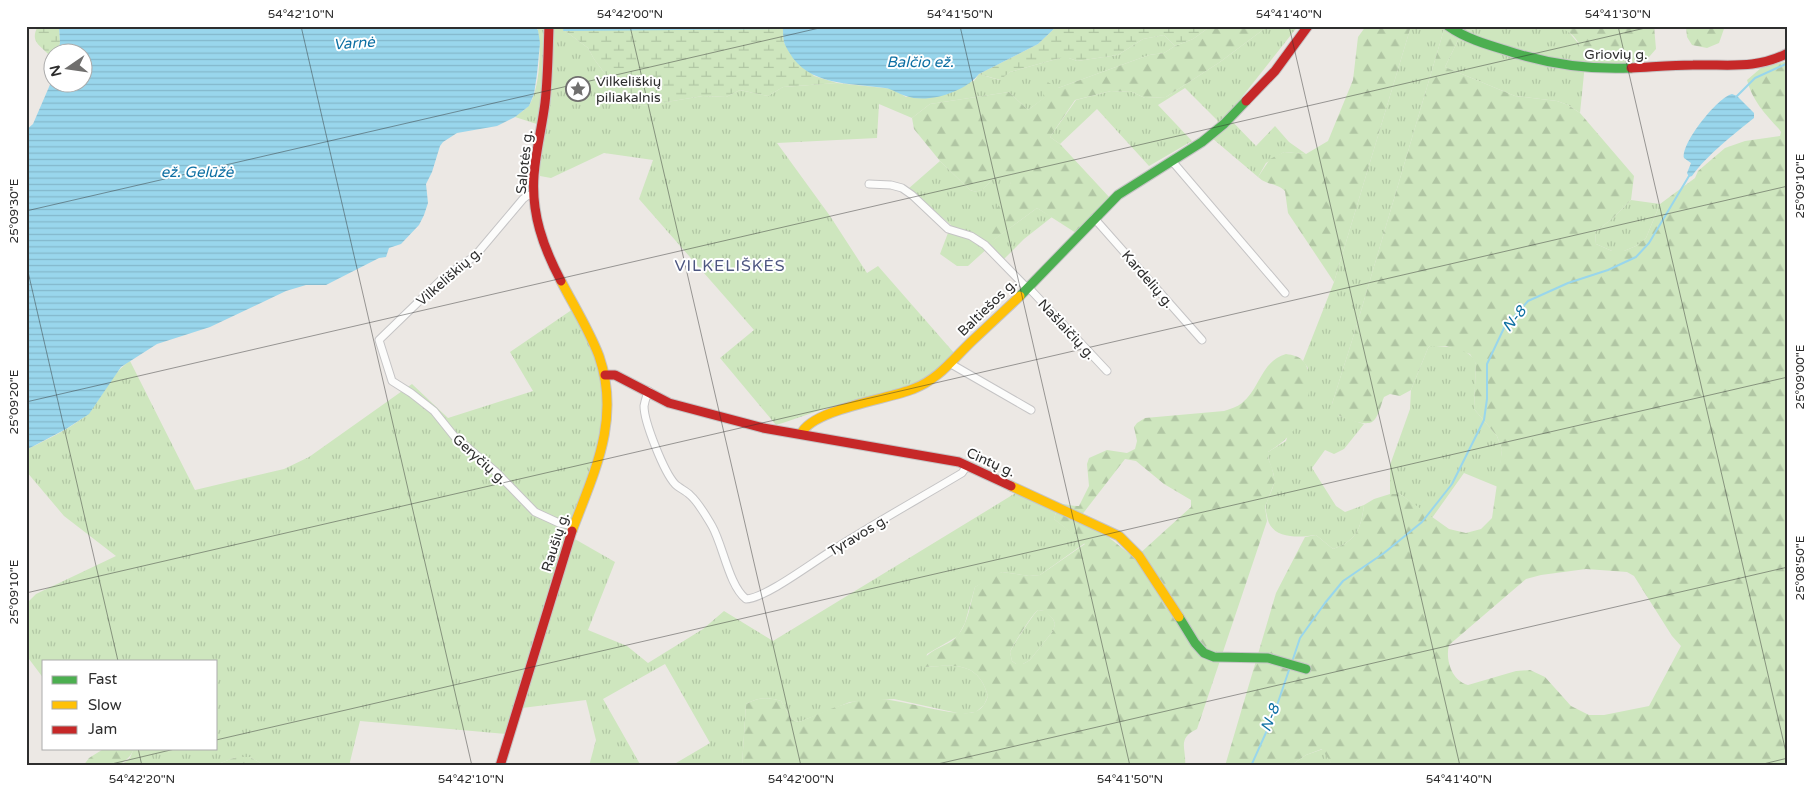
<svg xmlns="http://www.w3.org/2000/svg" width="1814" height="792" font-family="'Varela Round',sans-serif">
<defs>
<pattern id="grass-tufts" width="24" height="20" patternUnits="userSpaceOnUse" patternTransform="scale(1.25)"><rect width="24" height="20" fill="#cee6be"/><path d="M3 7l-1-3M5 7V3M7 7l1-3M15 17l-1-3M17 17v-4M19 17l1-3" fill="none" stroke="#b1c6a4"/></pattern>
<pattern id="forest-firs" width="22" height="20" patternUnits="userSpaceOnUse" patternTransform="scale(1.25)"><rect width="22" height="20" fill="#cee6be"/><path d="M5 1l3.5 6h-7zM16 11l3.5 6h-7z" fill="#b1c6a4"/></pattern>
<pattern id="wetland-marsh" width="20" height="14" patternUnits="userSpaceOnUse" patternTransform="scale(1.25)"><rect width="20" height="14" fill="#cee6be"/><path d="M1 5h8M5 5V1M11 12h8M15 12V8" fill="none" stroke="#b1c6a4"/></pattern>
<pattern id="water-rules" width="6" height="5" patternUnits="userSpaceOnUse" patternTransform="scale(1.25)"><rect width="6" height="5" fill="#99d6ec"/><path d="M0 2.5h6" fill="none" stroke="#84b8cb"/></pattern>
</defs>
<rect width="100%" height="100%" fill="#ece8e4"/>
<!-- grass -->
<g fill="url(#grass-tufts)">
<path d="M537 26H563L564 30 588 48 594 59 612 83 616 94 629 103 642 106 703 96 726 97 740 90 768 96 783 87 837 83 893 89 906 97 974 81 979 74 999 80 1010 72 1060 58H1069L1077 61 1118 55 1143 39 1164 35 1175 46 1164 53 1149 55 1058 88 1028 110 1009 92 930 104 912 118 879 104 877 138 777 143 830 216 867 273 878 266 955 354C927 391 876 394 835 406 815 411 796 419 776 425L720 358 754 330 639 199 653 160 604 153 551 178 540 176V162L546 127 515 117C519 113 527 109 530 104 540 86 542 46 537 26Z"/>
<path d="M1268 26H1298L1227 116 1256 146 1275 126 1289 142 1306 154 1284 152 1266 163 1258 177 1212 138 1220 132 1217 120 1185 88 1158 105 1192 141 1149 166 1097 109 1060 144 1050 137 1076 100 1111 91 1132 92 1145 98 1166 97 1220 62Z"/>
<path d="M1411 26H1445L1355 331 1332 404 1339 416 1364 424 1344 449 1334 454 1325 450 1312 468 1336 506 1345 512 1364 505C1361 529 1356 541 1333 549L1316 535C1298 538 1270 539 1267 516 1266 512 1265 508 1266 505 1268 497 1273 490 1274 482 1276 472 1267 463 1268 452L1286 441 1308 368 1303 361 1334 282Z"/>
<path d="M1489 26H1556L1567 30 1583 49 1585 64 1580 113 1568 105 1557 101 1515 96 1445 67 1462 32Z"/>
<path d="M940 161 970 190C989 198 992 165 1011 172L1012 179 992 241 1037 208 1052 217 1024 239 1004 259 989 247 968 266H957L940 254 951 225 908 189Z"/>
<path d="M1631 200 1660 204 1646 238 1636 246 1624 251H1612L1596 244 1595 232 1613 218Z"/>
<path d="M573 309 593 349 605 393 602 429 594 460 564 543 506 734 360 721 349 766H266L250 757H236L213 766H120L130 758 134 748H216V661H44V679L26 655V604L36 594 116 556 64 516 26 471V450C42 442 78 425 89 412 104 396 111 373 130 361L195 490 284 469 309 457 412 384 448 418 533 391 510 352Z"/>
<path d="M1430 346C1445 346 1471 347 1476 364L1474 409 1497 436 1502 450 1498 487 1464 473 1432 518 1400 494H1390V465L1410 409 1411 390 1428 348Z"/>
<path d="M1019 491 1056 512 1054 519 1085 543 1040 575 1029 576 1002 572 975 587 965 623 958 636 927 654 925 667C955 665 978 661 988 696L984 705 976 712 962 714 894 699 850 702 799 722 792 720 781 701C767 697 760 697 746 704L742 766H722L716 763 709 766H671L710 743 665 664 603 699 641 766H589L596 740 586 700 522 708 573 538 615 562 588 630 627 646 648 663 703 629 724 611 773 641Z"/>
<path d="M1038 610 1045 611 1053 619 1055 624 1053 631 1030 660 1023 664H1016L1012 661 1010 652C1013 645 1034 613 1038 610Z"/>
<path d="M1323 749 1333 766H1290L1306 755Z"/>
</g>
<!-- forest -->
<g fill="url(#forest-firs)" fill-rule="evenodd">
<path d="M1211 26H1268L1220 62 1166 97 1145 98 1132 92 1111 91 1075 100 1050 137 1060 144 1110 198 1076 233 1037 208 991 242C980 214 1014 198 1011 173 992 165 989 198 970 190L940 161 914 129 912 118 930 104 1009 92 1028 110 1045 97 1039 84 1044 80 1058 88 1149 55 1164 53 1175 46 1193 39Z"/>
<path d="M1366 26H1411L1334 282 1288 213 1285 191C1275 182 1268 186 1258 177L1270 159 1284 152 1306 154 1328 141 1353 80 1358 37Z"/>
<path d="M1445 26H1489L1462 32 1445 67 1515 96 1557 101 1568 105 1580 113 1634 176 1631 200 1613 218 1595 232 1596 244 1612 251H1624L1636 246 1646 238 1660 204 1695 178 1698 171 1725 148 1745 141 1780 136 1781 132 1779 129C1765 114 1752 100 1747 80L1761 68 1788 61V766H1333L1322 749 1306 755 1290 766H1225L1276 593 1305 537 1316 535 1333 549C1356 541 1361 529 1364 505L1374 499 1390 494H1400L1449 529 1466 533 1481 529 1492 518 1502 450 1497 436 1474 409 1476 364 1470 354 1446 346H1430L1428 348 1411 390 1400 396 1390 394 1384 397C1381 404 1378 419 1372 422 1365 426 1342 419 1337 414 1333 412 1332 409 1332 404L1355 331ZM1586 569 1627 572 1634 576 1672 636 1681 646 1649 706 1604 715H1589L1571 706 1545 677 1530 670 1516 671 1468 685C1452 681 1445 660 1449 645L1526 579 1541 575Z"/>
<path d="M1556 26H1654L1656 49 1642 65 1585 64C1582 44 1576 33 1556 26Z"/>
<path d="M1686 26H1725L1719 43 1707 48 1692 45 1687 37Z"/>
<path d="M1286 354C1293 355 1299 356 1304 362 1313 373 1309 407 1302 419 1292 434 1283 443 1268 452V458L1272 468 1275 481 1265 507 1267 521 1197 729C1176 739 1187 749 1185 766H742L746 704C760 697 767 697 781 701L792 720 799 722C824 712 849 699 876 699 900 698 960 720 977 711 983 708 986 702 988 696 978 661 955 665 925 667L923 661C931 647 949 647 958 635 968 624 971 601 975 587L990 577 1002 572 1029 576 1040 575 1085 544 1054 519C1060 496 1066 507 1079 506L1089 486 1087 464 1089 458 1107 450 1127 453 1135 449 1137 441 1134 427 1137 423 1145 418 1224 411C1230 409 1237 407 1242 403 1260 389 1261 361 1286 354ZM1125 459 1136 461 1164 484 1191 500V507L1137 556H1132L1107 536 1080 523 1081 516ZM1038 610 1044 611 1053 619 1055 624 1053 631 1030 660 1023 664H1016L1012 661 1010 652C1013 645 1033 613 1038 610Z"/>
<path d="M105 748H134V749C123 772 105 766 83 766L89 758Z"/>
</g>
<!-- wetland -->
<g fill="url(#wetland-marsh)">
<path d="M38 26H59L60 43 58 52H52V59C44 46 28 44 38 26Z"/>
<path d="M563 26H783L784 43 814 76 837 83 783 87 768 96 740 90 726 97 703 96 642 106 629 103 616 94 612 83 594 59 588 48 564 30Z"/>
<path d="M1057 26H1211L1193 39 1175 46 1164 35 1143 39 1118 55 1077 61 1069 58H1060L1010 72 1000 80 979 74 1038 44Z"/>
<path d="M236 757H250L266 766H213Z"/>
</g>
<!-- water -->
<g fill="url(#water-rules)">
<path d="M59 26H533L538 30 540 43 537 74 534 94 529 106 515 117 497 126 457 133 443 142 440 146 432 172 426 184 428 203 424 215 419 225 401 244 389 248 386 257 379 258 326 285H306L286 291 210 327 157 344 121 367 89 414 66 429 26 450V130L33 124 52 80V82H82V52H58L60 43Z"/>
<path d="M783 26H1057L1038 44 979 74C965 92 928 104 906 96 898 94 893 89 885 88 851 83 808 86 789 52 787 49 785 45 784 42 783 37 783 31 783 26Z"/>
<path d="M1732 94 1737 96 1754 113V118C1734 134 1706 156 1692 176L1689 177 1687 173 1691 163 1684 158C1681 143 1718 97 1732 94Z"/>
</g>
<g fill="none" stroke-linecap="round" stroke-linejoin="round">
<!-- stream -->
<g stroke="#99d6ec" stroke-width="2">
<path d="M564 30 785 28"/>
<path d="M1736 97 1755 78 1788 63"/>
<path d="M1293 659 1300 638 1325 603 1343 581 1384 553 1422 522 1452 484 1484 420 1487 399V364L1504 328 1528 301 1568 283 1608 270 1636 257 1649 243 1689 176"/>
<path d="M1251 766 1273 717 1289 670"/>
</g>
<defs>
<g id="street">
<path d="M1172 161 1285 293"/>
<path d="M869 184 891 185 902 188 912 195 948 229 971 236 985 245 1027 288"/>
<path d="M533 194 527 196 523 199 475 256 442 279 379 340 392 381 411 393 434 411 454 436 496 472 535 512 559 523 574 526"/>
<path d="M1094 218 1202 340"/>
<path d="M1028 287 1107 371"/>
<path d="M951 364 1031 410"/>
<path d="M649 391C646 396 645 401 644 406 644 422 664 472 675 484 679 488 686 491 690 495 699 503 706 516 712 526 723 545 729 586 746 599 765 599 817 559 836 548 877 522 920 498 962 473L967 466"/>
</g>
<g id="fast">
<path d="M1448 26C1465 38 1485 44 1505 50 1547 64 1587 70 1631 68"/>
<path d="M1020 296 1118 195 1202 142 1224 124 1246 101"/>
<path d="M1179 617 1195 643 1204 653 1214 657 1268 658 1306 669"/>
</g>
<g id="slow">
<path d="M561 281C574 306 589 330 599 356 621 420 594 472 572 531"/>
<path d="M801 434C812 409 889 399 913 389 938 380 954 358 972 341 988 326 1004 311 1020 296"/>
<path d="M1011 486 1119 536 1139 556 1179 617"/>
</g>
<g id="jam">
<path d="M549 26C548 52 548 77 545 103 542 127 536 150 534 175 531 213 543 247 561 281"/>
<path d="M1631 68C1652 67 1672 65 1693 65 1728 64 1755 70 1788 53"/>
<path d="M1246 101 1275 71 1308 26"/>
<path d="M605 375H615L669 403 763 428 959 462 1011 486"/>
<path d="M500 766 572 531"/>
</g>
</defs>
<!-- street casing -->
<use href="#street" stroke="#c5c4c5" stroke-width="9"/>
<!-- fast casing -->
<use href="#fast" stroke="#c5c4c5" stroke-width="11"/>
<!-- slow casing -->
<use href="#slow" stroke="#c5c4c5" stroke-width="11"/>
<!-- jam casing -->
<use href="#jam" stroke="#c5c4c5" stroke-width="11"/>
<!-- street -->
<use href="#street" stroke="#fcfcfb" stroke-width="7"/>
<!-- fast -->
<use href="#fast" stroke="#4caf50" stroke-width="9"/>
<!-- slow -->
<use href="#slow" stroke="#ffc107" stroke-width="9"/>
<!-- jam -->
<use href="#jam" stroke="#c62828" stroke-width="9"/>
</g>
<!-- ticks -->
<path fill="none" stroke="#2e2e2e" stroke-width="1" stroke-opacity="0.45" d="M301 26 472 766M630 26 801 766M960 26 1130 766M1289 26 1460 766M1618 26 1788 761M26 211 828 26M26 263 118 661M26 402 1654 26M26 593 1788 186M216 740 1788 377M138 748 142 766M103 766 179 748M929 766 1788 567M1755 766 1788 758"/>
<!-- icons -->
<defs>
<symbol id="sight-ring" viewBox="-11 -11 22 22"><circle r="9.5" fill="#fff" stroke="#706f6e" stroke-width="1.5"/><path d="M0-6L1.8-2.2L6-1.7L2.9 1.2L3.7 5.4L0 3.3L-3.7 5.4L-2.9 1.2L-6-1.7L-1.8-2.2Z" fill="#706f6e"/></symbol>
</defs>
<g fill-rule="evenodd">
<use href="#sight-ring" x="564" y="75" width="28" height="28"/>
</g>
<g text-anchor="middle" stroke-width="4" stroke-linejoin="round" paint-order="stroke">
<!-- street labels -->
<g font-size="14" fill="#2e2e2e" stroke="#fff">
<text x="1616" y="59">Griovių g.</text>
<text transform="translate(524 162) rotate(-84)" y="5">Salotės g.</text>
<text transform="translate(449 276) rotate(-41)" y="5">Vilkeliškių g.</text>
<text transform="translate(1148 279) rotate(49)" y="5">Kardelių g.</text>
<text transform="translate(987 307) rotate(-44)" y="5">Baltiešos g.</text>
<text transform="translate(1067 329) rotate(47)" y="5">Našlaičių g.</text>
<text transform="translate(480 459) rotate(42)" y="5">Geryčių g.</text>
<text transform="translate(991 462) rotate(24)" y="5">Cintų g.</text>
<text transform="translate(858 535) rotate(-31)" y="5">Tyravos g.</text>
<text transform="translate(555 542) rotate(-72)" y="5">Raušių g.</text>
</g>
<!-- poi labels -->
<g font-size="14" fill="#2e2e2e" stroke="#fff" text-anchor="start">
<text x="596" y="86">Vilkeliškių<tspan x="596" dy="16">piliakalnis</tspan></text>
</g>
<!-- water labels -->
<g font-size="15" font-style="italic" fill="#0d6fa3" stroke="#fff">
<text transform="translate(354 43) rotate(-4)" y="5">Varnė</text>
<text x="920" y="67">Balčio ež.</text>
<text x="197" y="177">ež. Gelūžė</text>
<text transform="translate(1514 319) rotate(-50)" y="5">N-8</text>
<text transform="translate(1270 718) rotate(-68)" y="5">N-8</text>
</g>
<!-- quarter labels -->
<g font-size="16" letter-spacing="1" fill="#4d5680" stroke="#fff">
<text x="730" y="271">VILKELIŠKĖS</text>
</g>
</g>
<!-- border -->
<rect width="1814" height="792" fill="none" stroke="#ffffff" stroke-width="55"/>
<!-- legend -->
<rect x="42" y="660" width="175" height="90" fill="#ffffff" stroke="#ababab"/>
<rect x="52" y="676" width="25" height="8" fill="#4caf50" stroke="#ababab"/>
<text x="88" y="684" font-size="15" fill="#2e2e2e">Fast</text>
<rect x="52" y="701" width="25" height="8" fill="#ffc107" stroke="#ababab"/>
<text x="88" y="710" font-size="15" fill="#2e2e2e">Slow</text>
<rect x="52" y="726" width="25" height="8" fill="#c62828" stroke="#ababab"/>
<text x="88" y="734" font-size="15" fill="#2e2e2e">Jam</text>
<!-- north arrow -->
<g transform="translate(68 68) rotate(257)"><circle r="24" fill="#ffffff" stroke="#ababab"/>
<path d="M0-4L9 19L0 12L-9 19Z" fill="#706f6e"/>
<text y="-8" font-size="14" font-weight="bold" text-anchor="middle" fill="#2e2e2e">N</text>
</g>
<rect x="28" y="28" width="1758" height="736" fill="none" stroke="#2e2e2e" stroke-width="2"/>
<g font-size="12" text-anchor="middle" fill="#2e2e2e">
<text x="301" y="18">54°42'10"N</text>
<text x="630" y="18">54°42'00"N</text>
<text x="960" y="18">54°41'50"N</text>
<text x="1289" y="18">54°41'40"N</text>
<text x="1618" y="18">54°41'30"N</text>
<text transform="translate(1800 186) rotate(-90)" y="4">25°09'10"E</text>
<text transform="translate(14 211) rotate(-90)" y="4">25°09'30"E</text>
<text transform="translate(1800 377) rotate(-90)" y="4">25°09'00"E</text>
<text transform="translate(14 402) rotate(-90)" y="4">25°09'20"E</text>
<text transform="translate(1800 568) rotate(-90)" y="4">25°08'50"E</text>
<text transform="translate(14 592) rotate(-90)" y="4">25°09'10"E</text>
<text x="142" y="783">54°42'20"N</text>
<text x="471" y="783">54°42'10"N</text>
<text x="801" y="783">54°42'00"N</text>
<text x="1130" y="783">54°41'50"N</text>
<text x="1459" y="783">54°41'40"N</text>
</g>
</svg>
